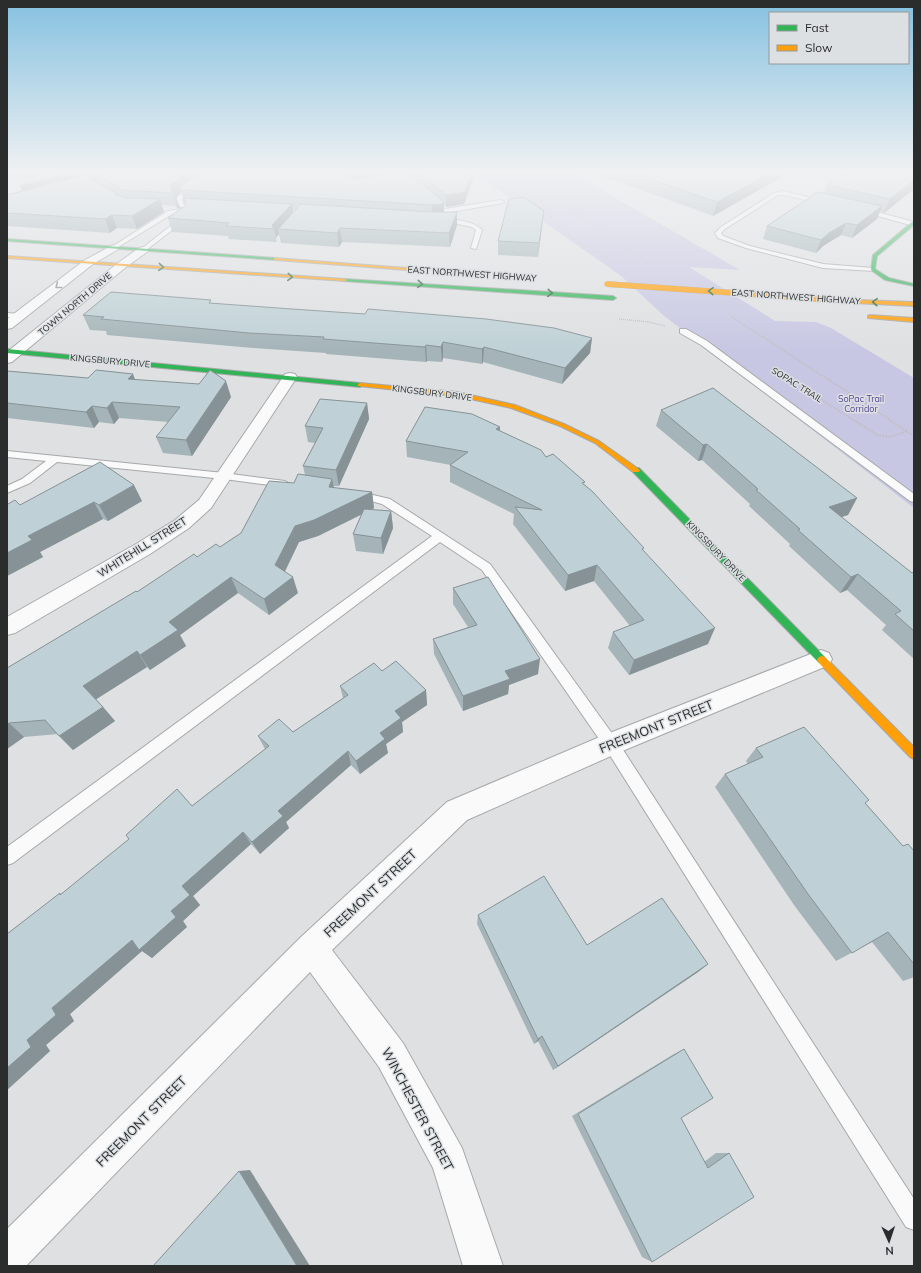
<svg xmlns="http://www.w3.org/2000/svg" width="921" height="1273" font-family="Mulish,sans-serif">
<rect width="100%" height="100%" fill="#dee0e2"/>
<!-- green -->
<path fill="#c7c7e3" d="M474 173H572L740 270 689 267 775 321 816 322 831 328 914 378V508L663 315 620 275Z"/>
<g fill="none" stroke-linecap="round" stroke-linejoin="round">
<defs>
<g id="lane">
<path d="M193 184 198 185 182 199 183 204 204 207V209H187L177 205V198L182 192Z"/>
<path d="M783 191 828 202 825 204 783 195H778L725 229 721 233 723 236 750 246 823 264 873 268 875 269V271L823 268 746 248 718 238 715 233 721 227 774 193Z"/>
<path d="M501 200 504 202 503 203 445 213 442 211 445 209Z"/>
<path d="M862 208 914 222V226L860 211V209Z"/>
<path d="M181 209 187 212 188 218 145 251 140 250 183 216 182 214H172L115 249 110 248 168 211Z"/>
<path d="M447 218C459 221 474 221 482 230L476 249 471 248 476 230 472 227 445 221 444 220Z"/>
<path d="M7 313 19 314 23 316 19 318 7 317Z"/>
<path d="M680 329H686L707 341 914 494V502L910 501 701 345 680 333Z"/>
<path d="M7 451 224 473 285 481 290 484 285 487 224 479 57 462 30 483 7 493V486L22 479 46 461 7 457Z"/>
<path d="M356 491 390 499 490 564 616 739 914 1199V1230L906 1227 606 749 482 570 440 542 13 863 7 865V847L432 536 382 504 352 496 351 494Z"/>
</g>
<g id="street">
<path d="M7 173H15L7 177Z"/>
<path d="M113 245 119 248 117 250 93 264 12 328 7 329V319L85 260Z"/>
<path d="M143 247 149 250 147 252 126 267 12 362 7 363V352L118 263 139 248Z"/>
<path d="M290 373 295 374 297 377 211 508 189 528 150 554 15 633 7 635V617L136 544 175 520 199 500 285 374Z"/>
<path d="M821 650 829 653 832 659 829 665 620 752 467 820 332 950 403 1043 462 1148 503 1266H463L433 1168 379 1067 310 972 26 1266H7V1229L301 937 447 802 602 736Z"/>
</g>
<g id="fast">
<path d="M912 222H914V225L877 256 875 269 889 278 914 284V286L885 280 871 270 873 255Z"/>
<path d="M7 239 276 258 278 259 276 260 7 241Z"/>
<path d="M345 279 613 296 616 298 613 300 343 281V280Z"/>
<path d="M7 349 360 383 363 385 360 387 7 353Z"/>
<path d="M633 468H639L825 657 827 660 825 663H819L633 472Z"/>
</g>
<g id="slow">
<path d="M7 256 345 279 347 280 345 281 7 258Z"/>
<path d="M274 258 407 268 409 269 407 270 276 260H274Z"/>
<path d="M831 299 914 302V306L833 302 830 300Z"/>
<path d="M870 315 914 318V322L868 318V316Z"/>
<path d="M360 383 457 392 515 405 564 424 599 441 640 470 639 472H633L595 443 560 426 511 408 457 396 358 386V384Z"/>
<path d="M822 656 825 657 914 747V759L910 757 819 663 817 660 819 657Z"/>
</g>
</defs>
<!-- lane casing -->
<use href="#lane" stroke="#a7a8a9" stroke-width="2"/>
<!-- street casing -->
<use href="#street" stroke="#a7a8a9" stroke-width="2"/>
<!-- fast casing -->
<use href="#fast" stroke="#a7a8a9" stroke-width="2"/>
<!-- slow casing -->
<use href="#slow" stroke="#a7a8a9" stroke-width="2"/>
<!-- path-far2 -->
<g stroke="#bebebf" stroke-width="1" stroke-dasharray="1 1" stroke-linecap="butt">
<path d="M512 173C519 183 530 187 538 196 544 203 547 212 553 220 568 238 591 249 612 260"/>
<path d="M517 173 649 263"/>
</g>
<!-- path-far1 -->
<g stroke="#bebebf" stroke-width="1.5" stroke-dasharray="1 1" stroke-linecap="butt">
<path d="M732 317 829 380"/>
<path d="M619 319 649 322 665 326"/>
</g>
<!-- path -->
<g stroke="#bebebf" stroke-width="2" stroke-dasharray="1.5 1.5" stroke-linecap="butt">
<path d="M828 379 914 436"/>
<path d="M803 388 877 435 891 437 907 431"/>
</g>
<!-- lane -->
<use href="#lane" fill="#fafafb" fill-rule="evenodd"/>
<!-- street -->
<use href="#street" fill="#fafafb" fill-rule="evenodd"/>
<!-- fast -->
<use href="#fast" fill="#30b455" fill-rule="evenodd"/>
<!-- slow -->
<use href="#slow" fill="#ff9f0a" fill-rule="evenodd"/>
<defs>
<path id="slow-bridge" d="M607 284 833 300"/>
</defs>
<!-- slow-bridge casing -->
<use href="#slow-bridge" stroke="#a7a8a9" stroke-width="6" stroke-linecap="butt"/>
<!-- slow-bridge -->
<use href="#slow-bridge" stroke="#ff9f0a" stroke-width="5.5"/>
</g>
<!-- wall -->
<g fill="#a4b4b8" fill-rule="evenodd">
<path d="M9 173H473V180L464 204 446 207 444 205V212L457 225 450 247 342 242 339 247 281 243 279 234 276 238 277 242 229 239 228 236 172 232 168 218 186 205 185 203H184L181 192 176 197 180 208H177L174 206 162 205 164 212 137 229 117 228 110 233 7 226V195L22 191 33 178 11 177ZM292 210H296L293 213Z"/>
<path d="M595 173H789L713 216 617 181 604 178Z"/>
<path d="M914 173V189L884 213 880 212 877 219 852 238 841 235 823 246 816 253 763 239 767 226 824 193 827 185Z"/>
<path d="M544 211 538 257 498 255V241Z"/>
<path d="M212 303 592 338 590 353 562 384 483 362 482 364 443 358 442 362 427 361 426 362 326 354V353L253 348 107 335 106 331 90 330 83 315Z"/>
<path d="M7 371 88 378 135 379 231 397 192 456 163 453 156 437 169 422 119 418 114 424 99 422 94 428 7 418Z"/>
<path d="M367 403 369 419 339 486H334V488L372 492 374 508 372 510 391 511 393 528 383 554 356 551 353 534 361 515 318 536 299 542 285 572 298 593 269 615 238 593 180 635 186 646 150 670 147 667 96 699 103 707 115 721 73 750 58 734 24 737 7 749V668L197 557 220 547 241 533 294 483 305 475 303 466 315 443 308 442 305 426Z"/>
<path d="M661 410 857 498 848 515 841 517 912 573 914 572V659L882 630 886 625 847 590 840 593 789 546 790 544 749 506 750 504 702 460 698 461 656 426Z"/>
<path d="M500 427V431L546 457 585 485 643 551 708 644 629 675 608 648 613 632 630 626 594 581 565 591 513 524 514 514 450 482V465H451L407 457 406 441Z"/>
<path d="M142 501 108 521 103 519 40 552 43 557 7 576V504L20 505Z"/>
<path d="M453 588 538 674 509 685 508 694 463 711 434 654 433 639 468 627 453 604Z"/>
<path d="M382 671 426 690 427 705 402 722 403 732 386 744 388 753 360 774 351 765 286 822 289 828 260 854 251 844 193 896 200 905 183 921 187 927 152 958 142 951 70 1014 74 1021 46 1045 50 1051 7 1090V934L61 894 192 806 265 749 258 736 293 732 343 698 340 686Z"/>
<path d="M756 748 865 803 903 846 914 851V977L903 981 872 942 836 961 794 905 715 787 725 774 748 764 746 761Z"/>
<path d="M478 915 587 945 708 964 698 972 553 1070 538 1041 534 1044 477 924Z"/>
<path d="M684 1049 681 1118 704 1162 716 1153H729L652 1262 642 1257 572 1116 674 1054Z"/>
</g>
<!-- shaded-wall -->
<g fill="#869296">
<path d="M40 173H123L95 174 100 187 25 199 20 186 43 180Z"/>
<path d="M187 173H224L181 190V192L176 197 180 208H177L174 195 172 192 171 185 183 175Z"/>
<path d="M358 173H400L350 187 348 175Z"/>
<path d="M471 173H473V180L464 204 446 207V195Z"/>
<path d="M770 173H789L713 216 717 202Z"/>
<path d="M914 180V189L884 213 890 199Z"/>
<path d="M160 199 164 212 137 229 132 216Z"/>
<path d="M292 204 294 217 278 229 279 234 276 238 274 229 272 225Z"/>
<path d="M444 204V217L432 218V205Z"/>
<path d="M882 206 877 219 852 238 857 225Z"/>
<path d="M544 211 542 225 538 257 539 243Z"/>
<path d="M457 212V225L450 247 449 233Z"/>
<path d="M112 215 117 228 110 233 105 219Z"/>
<path d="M846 223 841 235 823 246 816 253 821 240 829 233Z"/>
<path d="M340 228 342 242 339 247 337 233Z"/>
<path d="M592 338 590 353 562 384 565 368Z"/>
<path d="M443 342V358L442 362 441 347Z"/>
<path d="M426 345 427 361 426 362 425 347Z"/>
<path d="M484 347 483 362 482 364V349Z"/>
<path d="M133 374 139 390 128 379Z"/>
<path d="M226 381 231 397 192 456 186 440Z"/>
<path d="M112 402 119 418 114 424 107 408Z"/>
<path d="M367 403 369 419 339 486 336 470Z"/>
<path d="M92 406 99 422 94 428 86 412Z"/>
<path d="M500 427 499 443 496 429Z"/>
<path d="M707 444 702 460 698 461 703 445Z"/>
<path d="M332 479 335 495 329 487Z"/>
<path d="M134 485 142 501 108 521 99 505Z"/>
<path d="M372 492 374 508 318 536 299 542 280 581 275 565 295 526Z"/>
<path d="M857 498 848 515 819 524 829 507Z"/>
<path d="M94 502 103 519 40 552 43 557 7 576V553L28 536Z"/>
<path d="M391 511 393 528 383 554 381 538Z"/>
<path d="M597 565 594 581 565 591 568 575Z"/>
<path d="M858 574 847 590 840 593 851 577Z"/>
<path d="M231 577 238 593 180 635 186 646 150 670 140 655 169 622Z"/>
<path d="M293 577 298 593 269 615 264 599Z"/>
<path d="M715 628 708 644 629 675 634 660Z"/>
<path d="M137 651 147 667 95 700 83 686Z"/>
<path d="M540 659 538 674 509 685 508 694 463 711V696L505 671Z"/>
<path d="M426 690 427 705 402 722 403 732 386 744 388 753 360 774 356 761 395 711Z"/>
<path d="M103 707 115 721 73 750 59 736Z"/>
<path d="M9 723 24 737 7 749V725Z"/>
<path d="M348 751 351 765 286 822 289 828 260 854 252 842 278 811Z"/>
<path d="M243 832 251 844 193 896 200 905 183 921 187 927 152 958 142 951 70 1014 74 1021 46 1045 50 1051 7 1090V1068L27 1040 52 1008 132 940 171 911 182 886Z"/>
<path d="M708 964 698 972 553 1070 558 1066Z"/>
<path d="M542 1036 538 1041 534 1044 538 1039Z"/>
<path d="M250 1170 310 1266H297L239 1171Z"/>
</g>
<!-- building -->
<g fill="#bfd1d6" stroke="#869296">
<path d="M41 173H71L20 186Z"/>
<path d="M93 173H187L183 175 171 185 172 192 176 195H174L170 193 121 190 119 187 95 174 90 176 92 180 113 191 116 195 125 198 160 199 132 216 112 215 105 219 7 213V195Z"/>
<path d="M205 173H358L348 175 349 177 353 179 393 173H408L442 200 444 204 432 205 181 190 180 187 193 177Z"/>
<path d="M419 173H471L465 192 446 195Z"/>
<path d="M633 173H770L717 202Z"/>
<path d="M844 173H914V180L890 199 827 185Z"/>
<path d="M818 192 882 206 857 225 846 223 829 233 821 240 767 226Z"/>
<path d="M524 197 544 211 539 243 498 241 509 199Z"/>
<path d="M184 198 292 204 272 225 274 229 226 226 229 223 168 218 186 205Z"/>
<path d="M301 204 432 212H457L449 233 340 228 337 233 278 229Z"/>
<path d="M111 292 211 300 209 303 292 309 365 314 368 309 486 319 554 328 592 338 565 368 484 347 482 349 443 342 441 347 426 345 425 347 323 339 324 337 249 333 101 319 104 317 83 315Z"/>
<path d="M96 370 133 374 128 379 199 384 210 370 226 381 186 440 156 437 180 407 112 402 107 408 92 406 86 412 7 403V371L88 378Z"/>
<path d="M713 388 857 498 829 507 912 573 914 572V631L895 614 901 611 858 574 851 577 798 530 800 529 756 490 758 489 707 444 703 445 661 410Z"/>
<path d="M320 399 367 403 336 470 303 466 323 428 305 426Z"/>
<path d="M425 407 472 414 500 427 496 429 541 450 546 457 553 454 585 482 582 483 592 491 644 548 642 549 715 628 634 660 613 632 644 620 597 565 568 575 515 507 542 510 450 465 468 452 406 441Z"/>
<path d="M100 462 134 485 99 505 94 502 28 536 32 540 7 553V504H8L15 500 20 505Z"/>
<path d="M298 474 332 479 329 487 372 492 314 520 295 526 275 565 293 577 264 599 231 577 169 622 178 630 140 655 137 651 83 686 103 707 59 736 45 720 9 723 7 725V668L136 591 137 592 194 554 197 557 216 544 220 547 241 533 269 481 294 483Z"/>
<path d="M364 509 391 511 381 538 353 534Z"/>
<path d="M488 577 540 659 505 671 510 679 463 696 433 639 477 625 453 588Z"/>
<path d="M396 661 426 690 395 711 401 718 380 733 385 739 356 761 348 751 278 811 283 816 252 842 243 832 182 886 190 895 171 911 176 917 139 950 132 940 52 1008 56 1015 27 1040 31 1047 7 1068V934L60 893V895L129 839 126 835 177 789 192 806 269 746 258 736 279 719 293 732 348 695 340 686 374 663 382 671Z"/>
<path d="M804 727 869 800 865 803 903 846 908 844 914 851V964L888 932 852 953 808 894 725 774 763 757 756 748Z"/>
<path d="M544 876 587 945 662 898 708 964 558 1066 542 1036 538 1039 478 915Z"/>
<path d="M684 1049 713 1098 681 1118 708 1168 729 1153 754 1197 652 1262 578 1114Z"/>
<path d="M239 1171 297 1266H153Z"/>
</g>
<!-- one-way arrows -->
<defs><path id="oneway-chevron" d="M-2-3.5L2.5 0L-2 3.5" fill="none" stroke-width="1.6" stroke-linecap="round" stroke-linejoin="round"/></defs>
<g stroke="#2d633d">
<use href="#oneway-chevron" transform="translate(161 267) rotate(4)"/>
<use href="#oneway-chevron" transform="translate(290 277) rotate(4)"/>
<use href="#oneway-chevron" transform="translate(420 284) rotate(4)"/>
<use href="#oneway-chevron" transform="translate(711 291) rotate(-176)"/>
<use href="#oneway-chevron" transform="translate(550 293) rotate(4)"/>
<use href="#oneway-chevron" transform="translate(875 302) rotate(-176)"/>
</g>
<use stroke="#929494" href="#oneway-chevron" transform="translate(58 286) rotate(142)"/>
<!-- sky -->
<linearGradient id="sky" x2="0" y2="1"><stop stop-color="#85c1e0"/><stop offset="0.49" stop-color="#f0f1f2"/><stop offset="1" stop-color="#f0f1f2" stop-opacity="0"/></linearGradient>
<rect width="921" height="351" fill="url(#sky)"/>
<g text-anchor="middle" stroke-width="3" stroke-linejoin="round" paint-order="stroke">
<!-- far-street labels -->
<g font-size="9" fill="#2b2d2d" stroke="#dde0e3">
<text transform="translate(472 274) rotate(4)" y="3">EAST NORTHWEST HIGHWAY</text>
<text transform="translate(796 297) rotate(4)" y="3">EAST NORTHWEST HIGHWAY</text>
<text transform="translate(75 304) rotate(-40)" y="3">TOWN NORTH DRIVE</text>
<text transform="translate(110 361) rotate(5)" y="3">KINGSBURY DRIVE</text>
<text transform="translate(797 385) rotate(32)" y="3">SOPAC TRAIL</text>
<text transform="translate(432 393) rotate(7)" y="3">KINGSBURY DRIVE</text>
<text transform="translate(716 551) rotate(46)" y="3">KINGSBURY DRIVE</text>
</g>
<!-- far-park labels -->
<g font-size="9" fill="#514693" stroke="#dde0e3">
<text x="861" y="402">SoPac Trail<tspan x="861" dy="10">Corridor</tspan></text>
</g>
<!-- street labels -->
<g font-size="11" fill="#2b2d2d" stroke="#dde0e3">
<text transform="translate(142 547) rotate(-32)" y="4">WHITEHILL STREET</text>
</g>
<!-- near-street labels -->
<g font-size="13" fill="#2b2d2d" stroke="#dde0e3">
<text transform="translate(656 726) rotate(-22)" y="5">FREEMONT STREET</text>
<text transform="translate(370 893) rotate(-43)" y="5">FREEMONT STREET</text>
<text transform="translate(418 1109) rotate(62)" y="5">WINCHESTER STREET</text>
<text transform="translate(141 1121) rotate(-45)" y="5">FREEMONT STREET</text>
</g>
</g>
<!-- border -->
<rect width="921" height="1273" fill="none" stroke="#2b2d2d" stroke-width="16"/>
<!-- legend -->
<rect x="769" y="12" width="140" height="52" fill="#dde0e3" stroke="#96989a"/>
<rect x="777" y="25" width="20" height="6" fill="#30b455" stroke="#96989a"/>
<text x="805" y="32" font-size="12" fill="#2b2d2d">Fast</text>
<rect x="777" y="45" width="20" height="6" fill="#ff9f0a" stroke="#96989a"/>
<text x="805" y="52" font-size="12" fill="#2b2d2d">Slow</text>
<!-- north arrow -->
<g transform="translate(889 1241) rotate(177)" stroke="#dde0e3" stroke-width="3" paint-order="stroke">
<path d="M0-3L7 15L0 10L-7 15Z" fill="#2b2d2d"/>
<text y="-6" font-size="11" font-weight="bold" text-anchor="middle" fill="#2b2d2d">N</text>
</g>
</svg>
